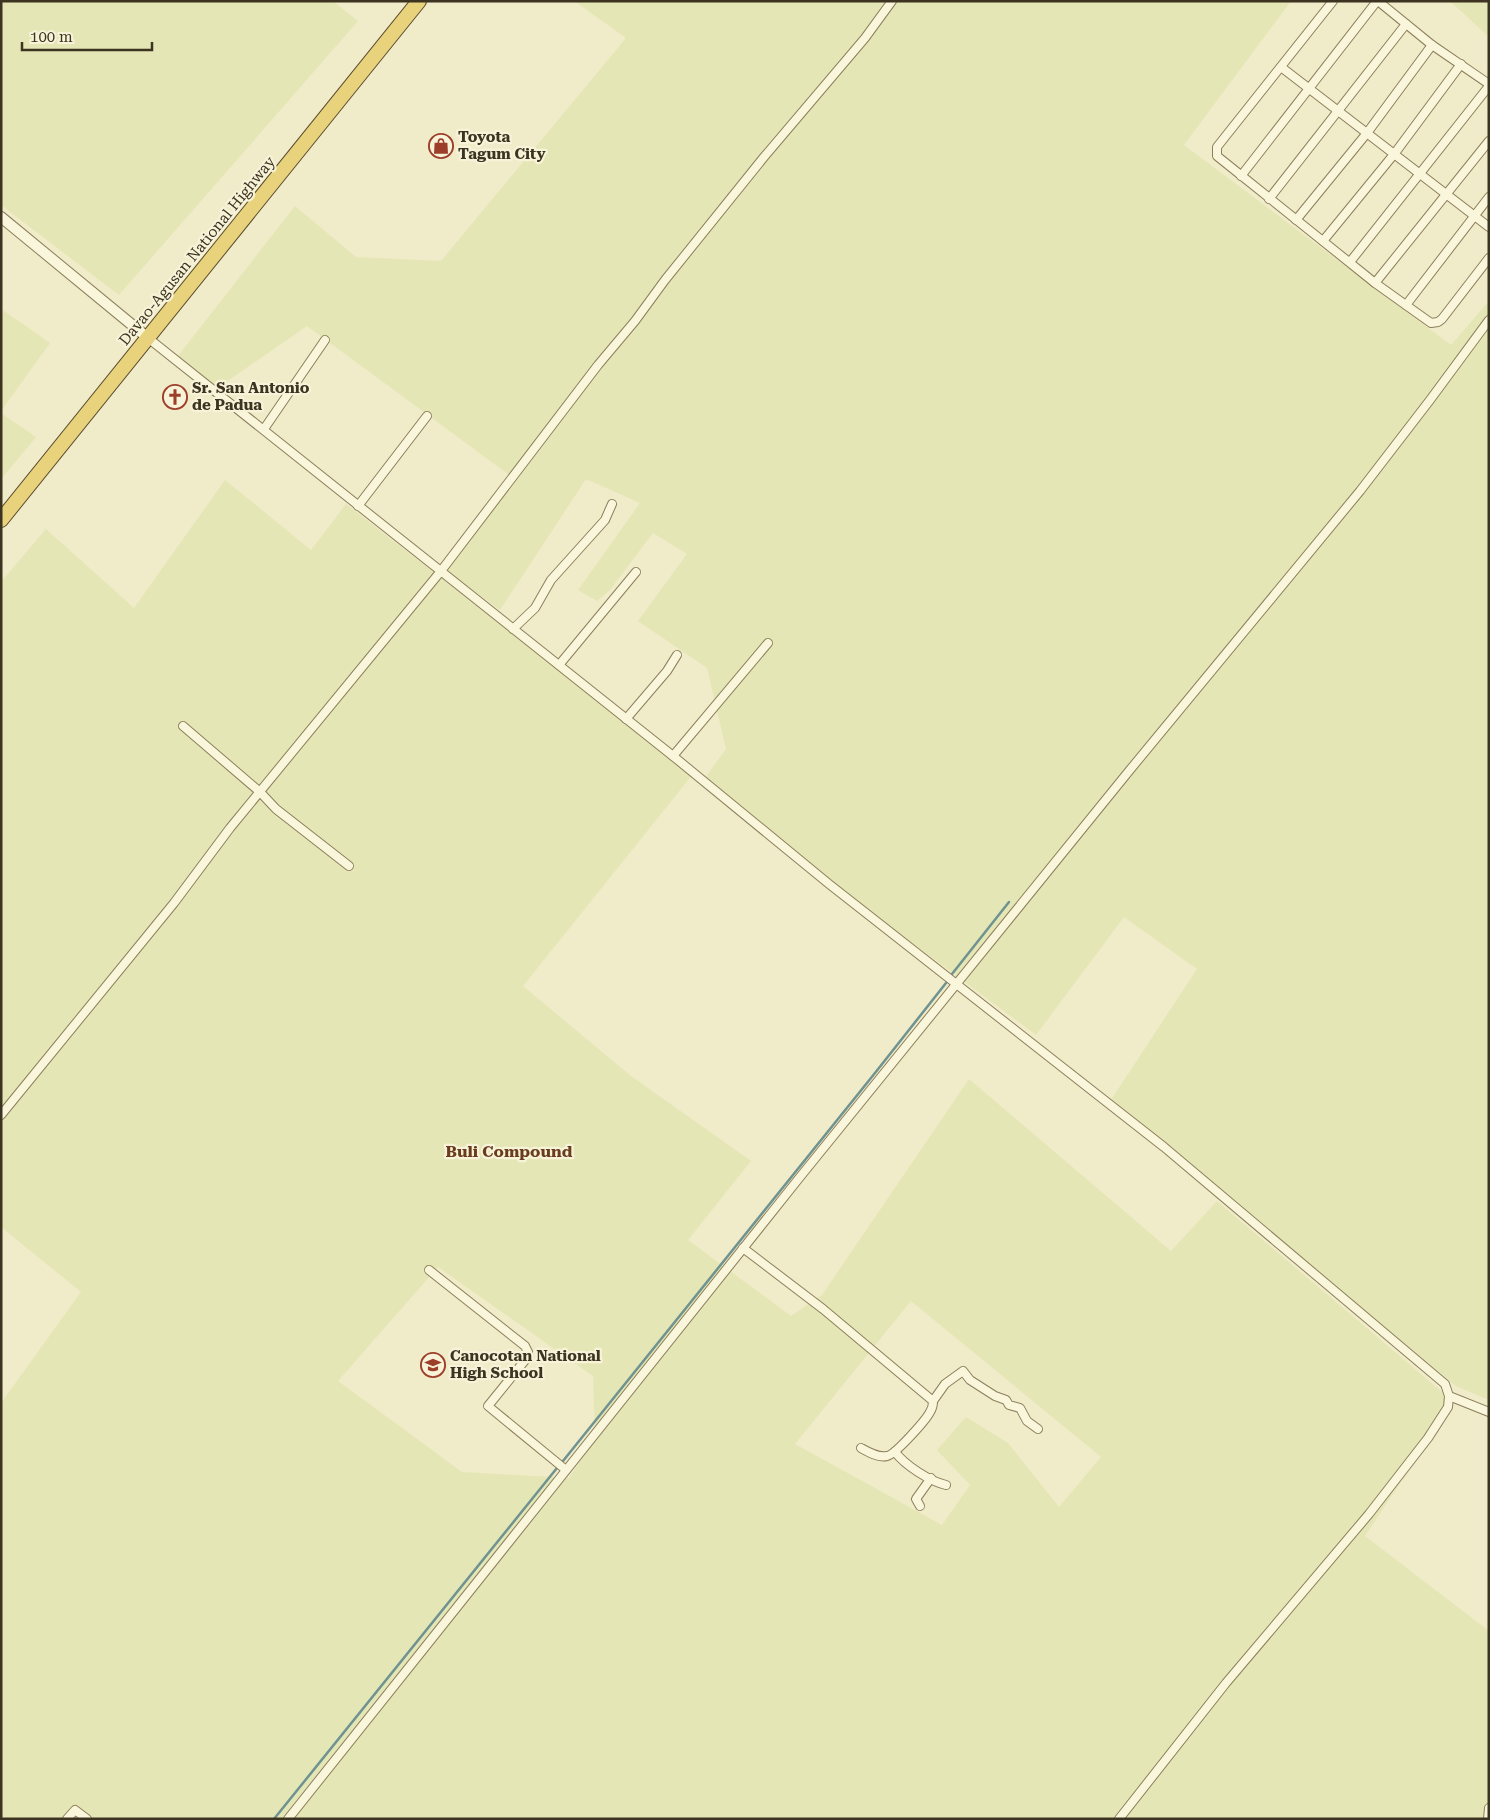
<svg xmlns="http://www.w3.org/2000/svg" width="1490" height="1820" font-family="'Roboto Serif',serif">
<rect width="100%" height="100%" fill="#f0ebc8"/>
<!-- farmland -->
<g fill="#e5e6b5" fill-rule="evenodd">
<path d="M1 1H333L358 21 119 295 1 205Z"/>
<path d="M574 1H1291L1184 145 1451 345 1489 301V1400L1456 1386 1111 1100 1197 969 1124 917 1036 1035 700 785 726 749 707 668 638 621 687 554 653 533 610 590 597 601 578 590 640 503 586 479 500 610 447 571 512 477 307 326 216 389 174 361 295 206 356 257 441 261 626 38Z"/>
<path d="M1450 1H1489V37Z"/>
<path d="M4 311 50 343 1 411V315Z"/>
<path d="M1 413 36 437 1 479Z"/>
<path d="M225 480 311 550 346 504 693 774 523 986 631 1076 751 1161 688 1240 791 1316 822 1295 969 1079 1171 1251 1217 1201 1454 1402 1365 1536 1489 1631V1819H1V1403L81 1292 1 1227V582L46 529 134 608ZM438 1267 593 1376 595 1438 569 1478 462 1472 338 1381ZM911 1301 1101 1457 1059 1507 1008 1443 966 1417 937 1450 970 1485 942 1525 795 1444Z"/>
</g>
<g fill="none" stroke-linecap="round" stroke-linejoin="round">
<!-- stream -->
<g stroke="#6f9390" stroke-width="2.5">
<path d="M952 974 1009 902"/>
<path d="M563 1461 875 1073 946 983"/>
<path d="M274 1819 557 1468"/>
</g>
<defs>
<g id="minor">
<path d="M1333 1 1217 147V156L1375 283 1431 323 1438 322 1442 319 1489 258"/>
<path d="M1378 1 1432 45 1489 84"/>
<path d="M1281 67 1489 227"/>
<path d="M1241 176 1377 1"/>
<path d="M1269 199 1406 24"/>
<path d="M1296 220 1367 133 1432 45"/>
<path d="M1323 241 1395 153 1461 64"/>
<path d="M1350 262 1489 86"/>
<path d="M1375 283 1489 141"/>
<path d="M1406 305 1489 197"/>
<path d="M148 338 673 756 829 884 1164 1147 1445 1384 1449 1396 1448 1407 1428 1438 1369 1514 1226 1683 1119 1819"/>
<path d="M264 429 325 340"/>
<path d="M358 506 427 416"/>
<path d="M513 629 535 608 551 580 605 520 612 504"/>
<path d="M559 665 636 572"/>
<path d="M626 719 667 671 677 655"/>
<path d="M183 726 260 792 276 809 349 866"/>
<path d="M673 756 768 643"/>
<path d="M1 1115 174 903 230 828 441 571 598 365 635 321 665 280 764 157 865 38 892 1"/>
<path d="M743 1248 823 1309 933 1401C933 1404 932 1409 930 1412 926 1420 895 1455 887 1456 878 1458 868 1452 861 1448"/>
<path d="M429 1270 525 1346 528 1352 526 1359 488 1406 566 1470"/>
<path d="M1449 1396 1489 1412"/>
<path d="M933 1401 945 1384 963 1371 970 1380 995 1396 1006 1400 1009 1405 1020 1408 1027 1421 1038 1429"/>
<path d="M895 1452C905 1465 929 1481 946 1485"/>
<path d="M920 1506 916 1499 931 1478"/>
<path d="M67 1819 75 1810 87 1819"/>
<path d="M288 1819 800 1177 1129 771 1360 491 1430 400 1489 320"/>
<path d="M1488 1819 1489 1808"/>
</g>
<path id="tertiary" d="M1 217 148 338"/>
<path id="trunk" d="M1 520 419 1"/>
</defs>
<!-- minor casing -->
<use href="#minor" stroke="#8c7f5c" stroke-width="10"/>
<!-- tertiary casing -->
<use href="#tertiary" stroke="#8c7f5c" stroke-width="12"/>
<!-- trunk casing -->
<use href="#trunk" stroke="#5a4c30" stroke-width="16"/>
<!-- minor -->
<use href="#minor" stroke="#faf6dc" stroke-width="8"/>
<!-- tertiary -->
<use href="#tertiary" stroke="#faf6dc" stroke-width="10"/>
<!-- trunk -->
<use href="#trunk" stroke="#e9d27c" stroke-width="14"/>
</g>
<!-- icons -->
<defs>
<symbol id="shop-ring" viewBox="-11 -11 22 22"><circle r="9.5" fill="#f7f3d8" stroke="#9d3e2a" stroke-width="1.5"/><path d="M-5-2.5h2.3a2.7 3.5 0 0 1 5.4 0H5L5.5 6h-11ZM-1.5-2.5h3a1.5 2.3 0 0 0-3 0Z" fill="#9d3e2a"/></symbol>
<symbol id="church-ring" viewBox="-11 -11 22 22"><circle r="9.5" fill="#f7f3d8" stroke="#9d3e2a" stroke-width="1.5"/><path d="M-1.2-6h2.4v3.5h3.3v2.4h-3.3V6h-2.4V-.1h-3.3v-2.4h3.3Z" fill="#9d3e2a"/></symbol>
<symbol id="school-ring" viewBox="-11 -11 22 22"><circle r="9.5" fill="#f7f3d8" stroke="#9d3e2a" stroke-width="1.5"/><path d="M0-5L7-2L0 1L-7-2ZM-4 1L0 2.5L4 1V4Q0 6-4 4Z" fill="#9d3e2a"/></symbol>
</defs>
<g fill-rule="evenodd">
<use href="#shop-ring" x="427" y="132" width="28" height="28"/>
<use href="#church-ring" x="161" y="383" width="28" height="28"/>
<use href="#school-ring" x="419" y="1351" width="28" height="28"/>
</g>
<g text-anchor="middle" stroke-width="4.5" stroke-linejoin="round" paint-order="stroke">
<!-- poi labels -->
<g font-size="15" font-weight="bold" fill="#3c3320" stroke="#f7f3d8" text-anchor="start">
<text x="458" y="142">Toyota<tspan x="458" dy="17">Tagum City</tspan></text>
<text x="192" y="393">Sr. San Antonio<tspan x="192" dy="17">de Padua</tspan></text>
<text x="450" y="1361">Canocotan National<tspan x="450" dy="17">High School</tspan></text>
</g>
<!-- street labels -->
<g font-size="15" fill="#3c3320" stroke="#f7f3d8">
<text transform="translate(197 251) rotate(-51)" y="5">Davao-Agusan National Highway</text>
</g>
<!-- neighbourhood labels -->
<g font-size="16" font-weight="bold" fill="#6a3c1e" stroke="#f7f3d8">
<text x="509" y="1157">Buli Compound</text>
</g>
</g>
<!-- border -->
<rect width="1490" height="1820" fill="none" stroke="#3c3320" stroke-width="5"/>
<!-- scale -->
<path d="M22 42v8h130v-8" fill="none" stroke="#3c3320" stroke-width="2.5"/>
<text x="30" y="42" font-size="15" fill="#3c3320" stroke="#f7f3d8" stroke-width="4" paint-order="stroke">100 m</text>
</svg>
